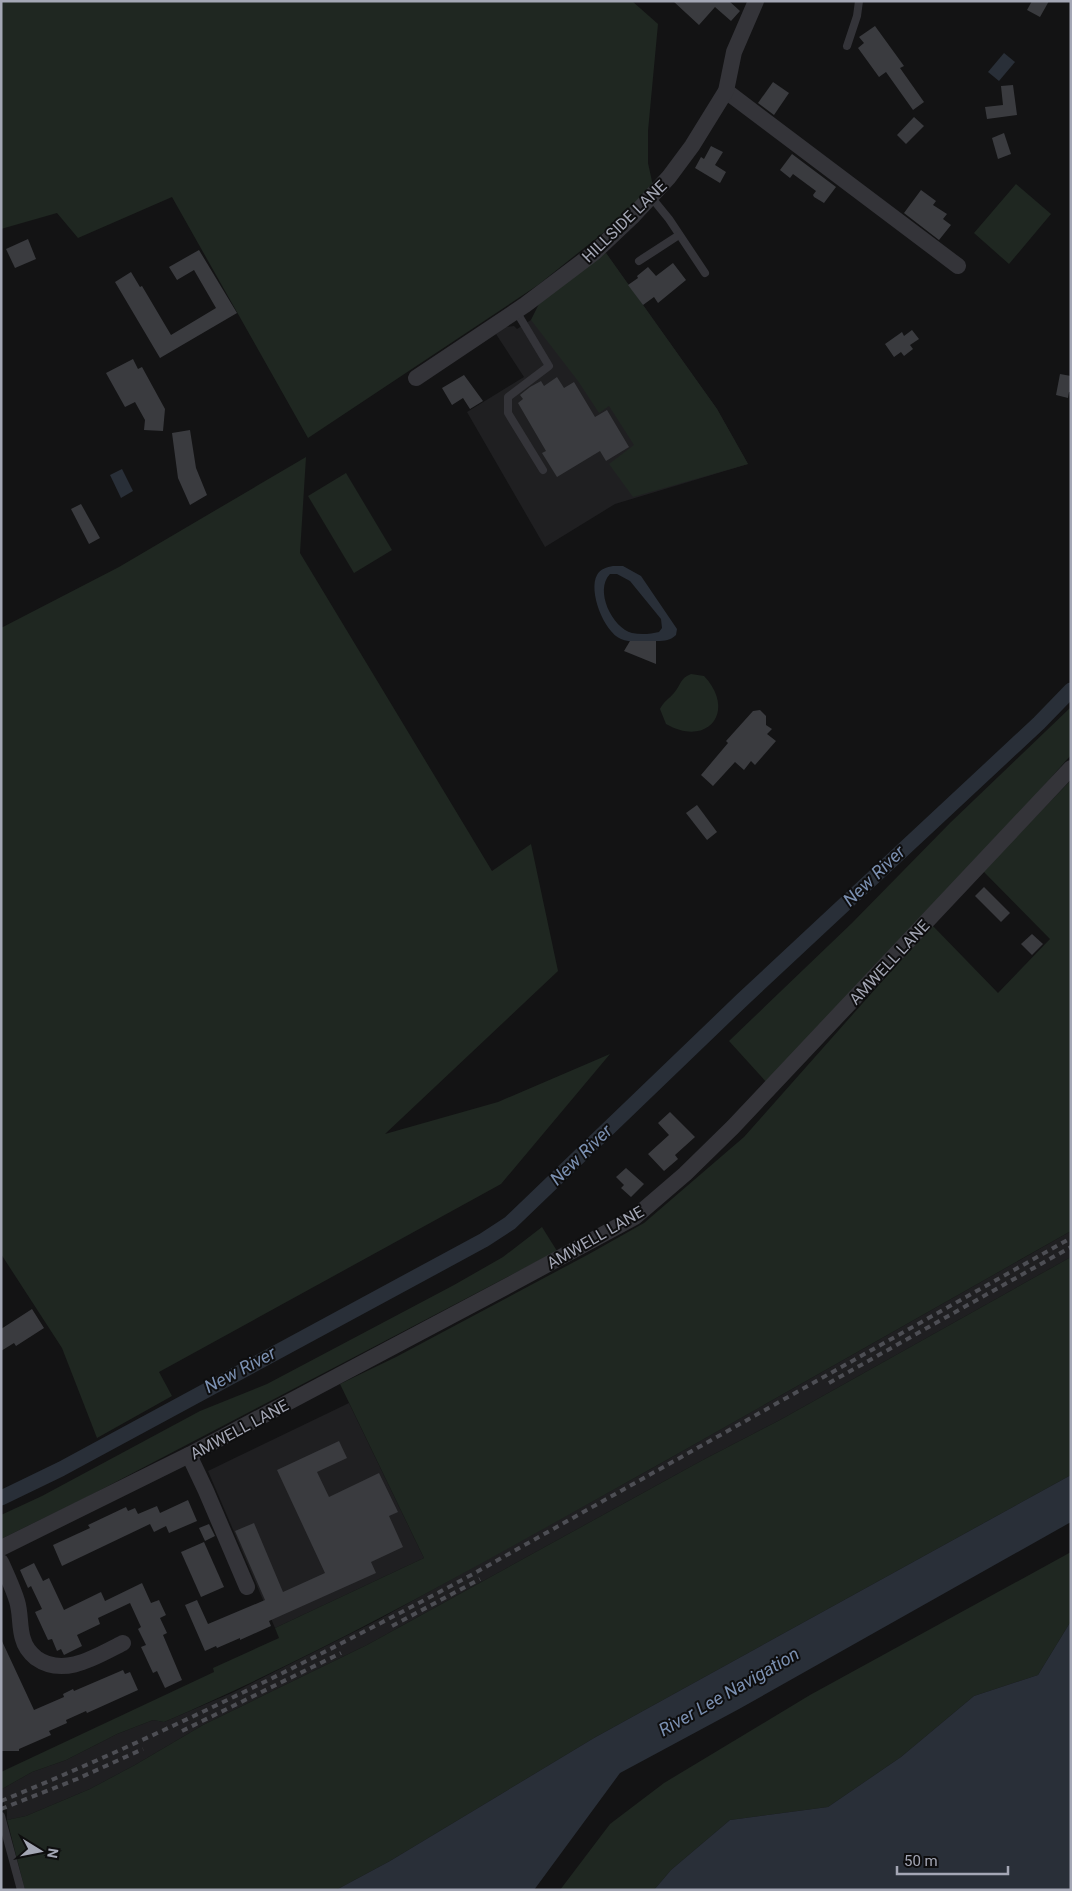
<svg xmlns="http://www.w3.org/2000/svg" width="1072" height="1891" font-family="Roboto,sans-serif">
<rect width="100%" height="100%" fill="#131314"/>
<!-- built -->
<g fill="#1f1f21">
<path d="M606 253 717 409 748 464 615 504 545 547 467 412 524 377 496 334 505 327 514 326 517 329 531 320 542 298Z"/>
<path d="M1071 1231V1257L780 1420 701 1461 367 1645 203 1725 135 1765 90 1789 26 1816 7 1820V1811L2 1799V1789L32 1772 66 1760 117 1734 153 1720 164 1722 234 1692 376 1621 656 1466Z"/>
<path d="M349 1403 424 1558 275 1628 208 1471Z"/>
</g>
<!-- green -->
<g fill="#1f2721">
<path d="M1 1H632L658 24 648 131V163L653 186 628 213 538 285 308 438 172 197 78 238 57 213 1 229Z"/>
<path d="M1016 184 1051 214 1009 264 974 233Z"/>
<path d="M606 253 717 409 748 464 633 497 609 464 634 445 609 406 599 413 578 381 531 320 542 298Z"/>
<path d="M306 457 300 553 492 871 531 844 558 971 385 1134 498 1102 610 1054 501 1184 159 1372 172 1396 97 1438 62 1348 1 1254V628L119 567Z"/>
<path d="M346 473 392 550 354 573 308 496Z"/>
<path d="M691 674 704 676C737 711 708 748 666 724L660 709C664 701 669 699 674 693 681 685 680 678 691 674Z"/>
<path d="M1071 707V755L995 841 768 1084 729 1041 852 923 950 823Z"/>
<path d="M1071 780V1231C910 1322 749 1414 588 1504 449 1582 310 1659 164 1722L153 1720 117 1734 66 1760 32 1772 2 1789 1 1772 214 1672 213 1668 279 1638 275 1628 424 1558 340 1384 396 1357 589 1254 644 1223 744 1137 932 925 998 993 1050 939 983 871Z"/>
<path d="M542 1227 557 1251 87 1497 1 1539V1515L42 1496 200 1411 267 1384 454 1285 503 1257Z"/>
<path d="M1071 1257V1475L594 1738 390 1861 336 1890H25L7 1820 26 1816 90 1789 135 1765 203 1725 367 1645 701 1461 780 1420Z"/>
<path d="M1071 1552V1621L1038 1675 974 1696 901 1757 828 1807 730 1820 671 1870 654 1890H560L610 1824 664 1783 810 1695Z"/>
</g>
<!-- water -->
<g fill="#292f38" fill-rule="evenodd">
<path d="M1004 53 1015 62 999 81 988 72Z"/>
<path d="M122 469 133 491 121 498 110 475Z"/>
<path d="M613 566H623L641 576 677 629 676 635C669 642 661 641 651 641 642 641 630 643 621 639 604 632 588 591 597 575 600 569 607 567 613 566ZM610 574H617L630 581 661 619 662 628 659 632C651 634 641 635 632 633 612 628 594 590 610 574Z"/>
<path d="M1071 1475V1522L739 1709 620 1773 534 1890H336L390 1861 594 1738Z"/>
<path d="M1071 1621V1890H654L671 1870 730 1820 828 1807 901 1757 974 1696 1038 1675Z"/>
</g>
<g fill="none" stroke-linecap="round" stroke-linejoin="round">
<!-- canal -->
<path stroke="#292f38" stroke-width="15" d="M1 1498 61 1469 484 1240 510 1223 742 1000 1039 723 1071 690"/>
</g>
<!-- building -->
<g fill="#3a3b3f">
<path d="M673 1H729L740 11 731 21 715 7 699 25Z"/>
<path d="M1032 1H1049L1040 17 1027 10Z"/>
<path d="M875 26 904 66 900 68 924 102 913 110 886 72 879 77 858 48 864 43 859 37Z"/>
<path d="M773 82 789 93 774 115 758 103Z"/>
<path d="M1013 85 1017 115 987 119 985 107 1003 105 1001 86Z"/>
<path d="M914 117 924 126 906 144 897 135Z"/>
<path d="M1004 133 1011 154 998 159 992 138Z"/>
<path d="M711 146 723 152 715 165 726 172 720 183 695 168 701 157 704 159Z"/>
<path d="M792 154 836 187 824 203 814 197 813 195 816 191 793 174 790 178 780 170Z"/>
<path d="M921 190 936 201 933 205 947 214 943 219 951 225 939 240 904 213Z"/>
<path d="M28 239 36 259 15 268 6 249Z"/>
<path d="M199 250 237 313 160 358 115 282 131 272 140 287 142 286 171 335 216 308 194 270 177 280 169 267Z"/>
<path d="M673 263 686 280 658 303 654 297 643 305 628 285 638 278 637 276 648 267 656 276Z"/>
<path d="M912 330 919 339 910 345 913 349 904 356 901 352 894 357 885 344 902 332 904 336Z"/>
<path d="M133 359 138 369 142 367 165 409 163 431 144 430 145 420 135 402 125 407 106 373Z"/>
<path d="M1060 374 1071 376V392H1069L1068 398 1056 395Z"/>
<path d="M464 375 483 401 470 409 463 398 452 405 442 388Z"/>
<path d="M557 377 564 388 574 382 595 417 607 410 629 447 606 461 600 451 557 477 542 453 546 451 518 403 523 399 520 395 530 387 541 381 544 386Z"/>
<path d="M190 430 196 468 207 495 190 505 178 478 172 433Z"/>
<path d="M81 504 100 538 89 544 71 509Z"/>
<path d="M630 641H656V664L624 651Z"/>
<path d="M760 710 766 716V725L772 729 767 734 776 741 755 765 751 761 744 770 735 762 713 786 701 775 728 743 726 741 753 711Z"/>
<path d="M697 805 717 832 707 840 686 813Z"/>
<path d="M984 887 1010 913 1001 922 975 896Z"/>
<path d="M1032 934 1043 944 1032 955 1021 944Z"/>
<path d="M670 1112 695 1137 675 1155 678 1159 664 1171 648 1154 669 1135 658 1123Z"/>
<path d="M626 1168 644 1184 631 1197 621 1188 624 1185 616 1177Z"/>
<path d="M32 1309 44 1328 16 1346 14 1343 1 1351V1329Z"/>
<path d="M339 1441 347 1458 317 1472 329 1497 379 1473 398 1512 389 1516 403 1547 371 1562 376 1573 269 1621 271 1626 240 1640V1638L217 1648 216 1646 205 1651 185 1605 197 1600 208 1624 265 1600 235 1531 254 1523 283 1592 325 1573 277 1470Z"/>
<path d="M188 1500 197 1521 169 1533 166 1526 154 1532 150 1524 62 1566 53 1545 90 1528 88 1525 126 1507 128 1511 135 1508 138 1514 157 1506 160 1513Z"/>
<path d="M209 1524 215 1536 205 1541 199 1528Z"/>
<path d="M204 1542 224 1587 201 1597 181 1552Z"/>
<path d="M34 1563 43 1581 49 1578 64 1610 101 1592 105 1601 142 1583 151 1603 159 1600 166 1615 160 1618 167 1633 163 1635 182 1680 165 1688 157 1671 153 1673 141 1647 146 1645 138 1629 141 1627 130 1603 98 1618 100 1624 77 1635 82 1646 64 1655 61 1649 57 1651 52 1639 48 1640 35 1612 42 1609 31 1586 28 1588 20 1570Z"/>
<path d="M1 1639 34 1710 64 1697 63 1694 73 1689 74 1691 123 1670 125 1674 130 1672 138 1690 87 1713 86 1711 66 1720 67 1723 49 1731 51 1735 19 1749V1751H2Z"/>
</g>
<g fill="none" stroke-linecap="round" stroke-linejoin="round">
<!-- service -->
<g stroke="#343439" stroke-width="8">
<path d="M847 46 857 16 859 1"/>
<path d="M651 197 669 219 705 273"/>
<path d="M639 261 679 235"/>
<path d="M516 311 549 366 508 397V413L543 470"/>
<path d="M1 1816 21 1890"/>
</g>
<!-- minor -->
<g stroke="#343439" stroke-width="16">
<path d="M726 91 958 266"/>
<path d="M416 378 525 305 595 252 632 217 669 177 692 146 726 91 734 52 756 1"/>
<path d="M189 1455 206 1491 247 1587"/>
<path d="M1 1548 189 1455 513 1283 635 1217 685 1174 733 1127 1071 768"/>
<path d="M1 1562C7 1575 13 1588 17 1601 21 1614 19 1627 23 1639 25 1647 30 1653 36 1658 64 1678 97 1656 123 1643"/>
</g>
<!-- rail -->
<g stroke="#4d4e54" stroke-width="4" stroke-dasharray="6 5" stroke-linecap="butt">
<path d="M829 1383 1071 1247"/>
<path d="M392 1626 480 1579"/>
<path d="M182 1731 341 1653"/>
<path d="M1 1801C163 1735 319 1657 473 1574L1071 1238"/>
<path d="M1 1809 77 1779 143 1749"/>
</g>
</g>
<g text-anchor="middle" stroke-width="4" stroke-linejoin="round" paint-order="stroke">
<!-- street labels -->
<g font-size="16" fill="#a4a7b5" stroke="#0e0e0f">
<text transform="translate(624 221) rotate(-44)" y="6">HILLSIDE LANE</text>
<text transform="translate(889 962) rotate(-47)" y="6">AMWELL LANE</text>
<text transform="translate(595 1237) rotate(-30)" y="6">AMWELL LANE</text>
<text transform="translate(239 1429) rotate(-28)" y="6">AMWELL LANE</text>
</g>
<!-- water labels -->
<g font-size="18" font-style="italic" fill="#7b90b1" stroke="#0e0e0f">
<text transform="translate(874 876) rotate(-44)" y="6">New River</text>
<text transform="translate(581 1155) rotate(-44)" y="6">New River</text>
<text transform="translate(240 1370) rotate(-28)" y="6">New River</text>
<text transform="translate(729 1692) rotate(-30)" y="6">River Lee Navigation</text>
</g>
</g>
<!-- border -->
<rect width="1072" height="1891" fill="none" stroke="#a4a7b5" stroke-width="5"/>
<!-- north arrow -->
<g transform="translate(40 1851) rotate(100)" stroke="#0e0e0f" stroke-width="4" paint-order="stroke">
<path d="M0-4L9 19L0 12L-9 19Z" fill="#a4a7b5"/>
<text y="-8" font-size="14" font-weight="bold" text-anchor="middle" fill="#a4a7b5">N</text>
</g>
<!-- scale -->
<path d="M897 1866v8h111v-8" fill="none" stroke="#a4a7b5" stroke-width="2.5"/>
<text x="904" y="1866" font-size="15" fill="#a4a7b5" stroke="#0e0e0f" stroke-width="4" paint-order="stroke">50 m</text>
</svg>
